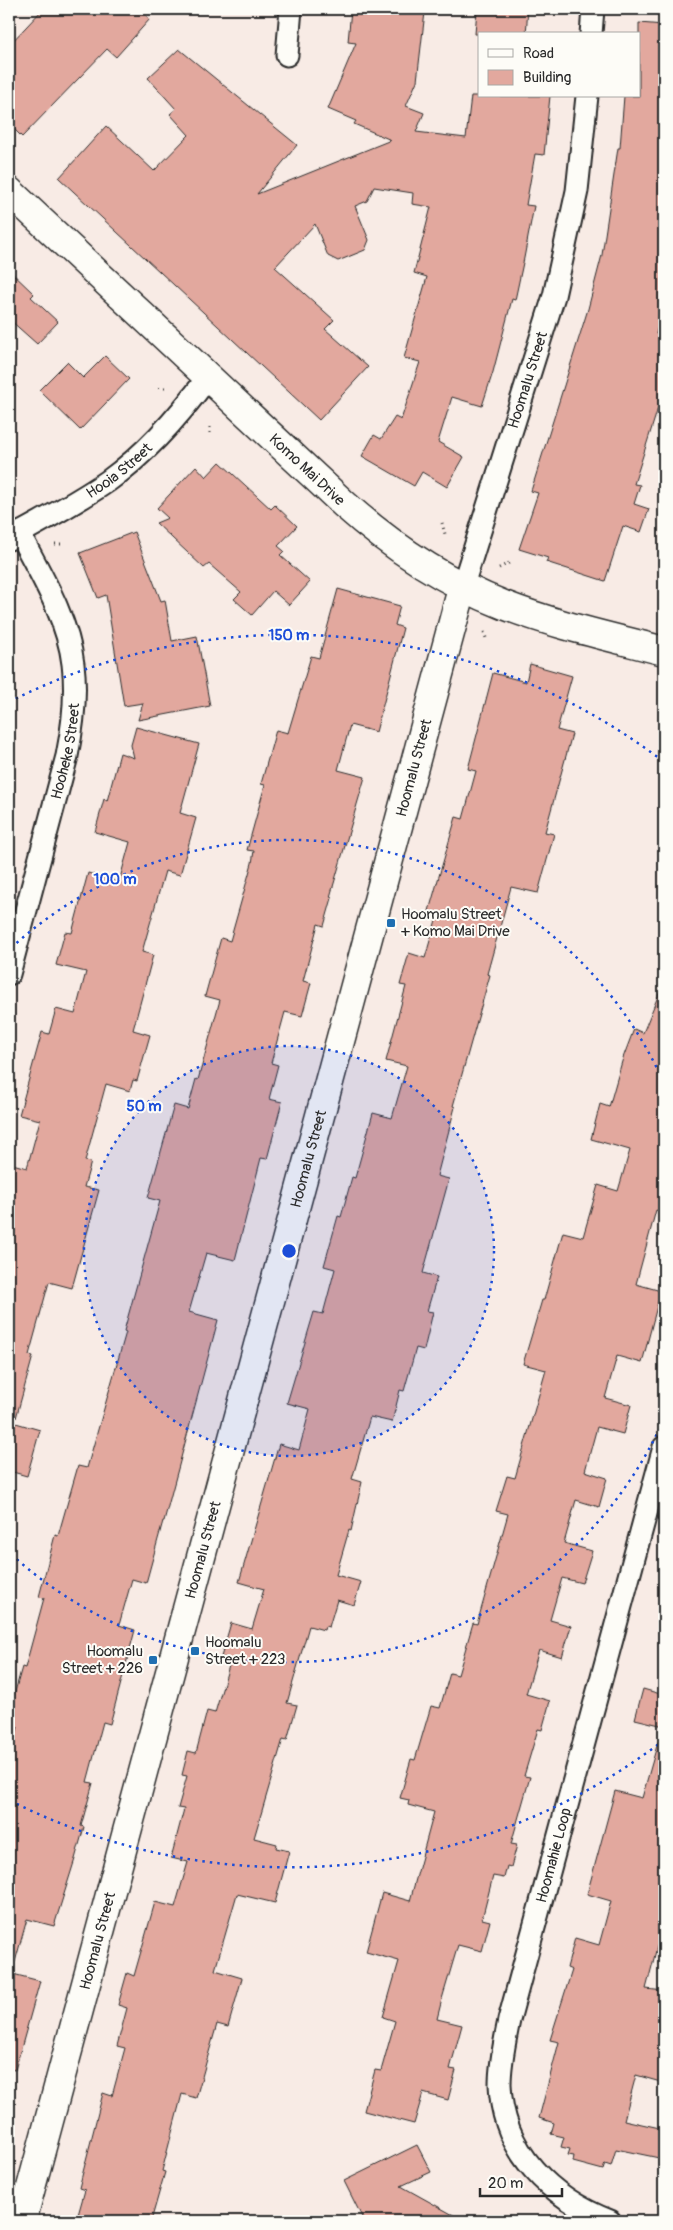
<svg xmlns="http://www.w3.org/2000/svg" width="673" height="2230" font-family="Pangolin,sans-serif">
<rect width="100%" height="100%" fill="#f8ebe5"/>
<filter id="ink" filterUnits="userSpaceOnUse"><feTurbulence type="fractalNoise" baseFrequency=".02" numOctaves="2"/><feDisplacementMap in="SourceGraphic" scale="10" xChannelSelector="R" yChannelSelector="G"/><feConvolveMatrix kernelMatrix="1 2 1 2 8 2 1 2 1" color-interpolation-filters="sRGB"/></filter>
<g filter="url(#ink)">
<!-- building -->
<g fill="#e2a89e" stroke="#2b2b2b">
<path d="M43 9H138L150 19 116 57 107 49 22 137 9 124V45Z"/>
<path d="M351 9H392L425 12 417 81 406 106 424 113 416 132 466 138 471 96H550L544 155 535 154 526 205 534 206 524 258 515 300 512 299 493 372 482 406 452 397 438 442 464 457 447 487 422 472 414 486 362 456 374 435 381 439 395 417 401 420 420 362 404 358 427 277 414 273 431 207 412 204 413 193 374 187 367 201 355 206 369 240 365 250 338 261 328 256 315 224 275 267 334 320 325 329 368 367 319 420 59 178 106 126 154 171 189 135 170 114 176 109 148 78 179 49 297 145 257 194 391 140 354 124 356 121 328 109 356 43 348 42Z"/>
<path d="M477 9H528L526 34H475Z"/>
<path d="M639 23 664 25V302L656 334 664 336V389L634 484 640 485 634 504 649 509 641 532 623 526 605 581 546 562 548 558 519 549 538 493 531 491 588 309 602 255 618 148H620L624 96H639Z"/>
<path d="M9 270 34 294 31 297 58 322 37 344 10 320 9 321Z"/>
<path d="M105 356 129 379 80 430 39 390 67 362 83 378Z"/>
<path d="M220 462 271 509 275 505 297 526 278 546 284 551 280 555 310 582 289 605 273 591 252 615 234 599 241 592 209 564 204 568 156 523 168 518 157 508 196 466 206 477Z"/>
<path d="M134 532 161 601 165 600 172 641 197 636 210 706 138 720 143 703 124 706 106 595 98 598 80 553Z"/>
<path d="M338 589 400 606 395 625 403 628 376 732 350 725 338 770 365 777 330 897 332 898 324 926 318 924 303 981 311 983 302 1016 285 1012 271 1063 278 1065 269 1099 282 1102 267 1159 261 1158 235 1260 206 1253 189 1312 218 1320 164 1521H163L146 1583 132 1579 119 1625 135 1630 110 1724 103 1722 87 1782 93 1783 81 1826 84 1827 75 1859 54 1926 27 1919 15 1962H9V1760L18 1727 9 1725V1713L22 1667 25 1668 44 1598 39 1597 55 1535 58 1536 78 1466 87 1468 126 1332 124 1331 160 1201 148 1198 174 1105 188 1109 196 1079 198 1080 220 1000 205 996 221 938 230 941 252 863 254 851 247 850 265 785 261 784 276 730 288 733 311 656 319 658Z"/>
<path d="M530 664 572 676 557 730 572 734 545 832 554 834 538 893 511 887 487 974 490 975 453 1106 455 1107 437 1176 449 1179 423 1273 437 1277 427 1311 433 1312 424 1350 416 1348 404 1391 400 1390 392 1422 370 1417 352 1479 362 1482 351 1531 349 1530 336 1575 361 1582 354 1605 337 1600 329 1627 325 1626 324 1630 309 1626 287 1703 297 1705 287 1740 283 1739 254 1838 277 1844 276 1848 289 1851 275 1903 237 1894 215 1970 242 1978 228 2027 217 2024 196 2098 182 2094 162 2171 165 2172 151 2221H99L78 2215 85 2190 79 2188 103 2093 112 2096 125 2048 117 2046 127 2008 118 2005 127 1973 134 1976 155 1902 175 1907 188 1862 171 1858 184 1809 178 1808 187 1776 182 1775 188 1751 196 1753 207 1711 215 1713 231 1659 221 1657 231 1623 252 1629 264 1589 239 1582 279 1444 299 1450 310 1409 287 1403 314 1312 323 1314 335 1269 324 1266 338 1216 341 1217 352 1177 355 1178 373 1113 392 1118 407 1066 386 1061 406 986 400 985 409 953 425 958 438 913 429 911 456 817 463 819 476 771 468 769 493 673 526 682Z"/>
<path d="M136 727 199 744 180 813 196 818 180 875 165 871 142 952 153 955 133 1030 150 1035 137 1081 133 1080 130 1091 106 1084 85 1161 91 1162 84 1187 99 1190 72 1288 49 1282 29 1355 33 1356 16 1418 9 1417V1163L27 1168 40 1120 19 1115 42 1032 49 1034 56 1009 75 1014 86 972 56 965 65 932 72 933 88 873 119 882 130 842 95 832 104 799 107 801 120 753 134 758 131 745Z"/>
<path d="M663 984 664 1213 656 1210 636 1284 661 1291 642 1363 617 1356 605 1398 631 1405 623 1434 597 1427 585 1471 607 1478 599 1507 576 1500 564 1543 592 1551 582 1583 562 1578 550 1620 571 1626 562 1657 539 1650 526 1694 550 1701 542 1730 538 1729 524 1776 530 1777 511 1844 517 1845 511 1867 507 1866 504 1878 493 1876 482 1919 490 1921 482 1951 458 1945 442 1999 437 2019 462 2025 450 2069 456 2070 448 2100 423 2093 414 2124 364 2111 375 2070 381 2071 395 2021 383 2017 399 1961 366 1952 382 1893 410 1901 434 1812 408 1805 409 1800 400 1798 411 1759 415 1760 431 1706 440 1708 450 1673 458 1675 473 1623 477 1624 508 1514 496 1511 507 1476 515 1478 546 1370 523 1364 542 1300H544L563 1232 583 1237 598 1185 618 1191 630 1150 591 1139 600 1104 609 1107 623 1058 634 1029 643 1033Z"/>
<path d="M9 1421 40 1430 27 1476 9 1471Z"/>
<path d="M643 1689 664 1695V1726L635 1719Z"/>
<path d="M658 1742 664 1743V1920L646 1989 664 1991V2083L636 2075 624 2120 664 2129V2159L616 2149 611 2166 605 2164 603 2170 573 2162 574 2156 568 2155 570 2149 561 2147 564 2137 551 2134 554 2123 539 2118 559 2042 550 2040 572 1970 567 1968 575 1938 599 1945 611 1901 587 1894 615 1791 642 1798Z"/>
<path d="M9 1973 40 1981 15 2070 9 2069Z"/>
<path d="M417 2145 431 2172 401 2186 464 2221H364L344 2181Z"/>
</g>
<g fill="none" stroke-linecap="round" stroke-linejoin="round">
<defs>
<g id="street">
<path d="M591 34 593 9"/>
<path d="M287 55 291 9"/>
<path id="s1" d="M9 539C42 521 76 503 108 481 147 453 180 415 208 377"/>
<path id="s2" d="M463 585 554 296 577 191 587 96"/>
<path id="s3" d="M9 974 67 756C73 726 77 695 73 664 68 619 40 573 19 533"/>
<path id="s4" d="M610 2221C551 2198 502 2152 500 2084 500 2062 505 2041 509 2020L664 1447"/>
</g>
<g id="secondary">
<path id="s5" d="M9 191 344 504C391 546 445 582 504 605 555 625 611 637 664 651"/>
<path id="s6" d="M22 2221 463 585"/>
</g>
</defs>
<!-- street casing -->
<use href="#street" stroke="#2b2b2b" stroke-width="25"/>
<!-- secondary casing -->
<use href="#secondary" stroke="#2b2b2b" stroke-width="31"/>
<!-- path -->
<g stroke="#2b2b2b" stroke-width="3" stroke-dasharray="1 4" stroke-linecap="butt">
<path d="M159 388H166"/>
<path d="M210 433V425"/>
<path d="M442 523 445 534"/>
<path d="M55 544H64"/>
<path d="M499 568 511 562"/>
<path d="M484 632 487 641"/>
</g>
<!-- street -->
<use href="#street" stroke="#fdfcf7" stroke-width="21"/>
<!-- secondary -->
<use href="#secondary" stroke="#fdfcf7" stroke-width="28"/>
</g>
</g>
<!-- distance rings -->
<circle cx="289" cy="1251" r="205" fill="#1d4ed8" fill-opacity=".12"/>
<g fill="none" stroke="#1d4ed8" stroke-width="2.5" stroke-dasharray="2.5 5">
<circle cx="289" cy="1251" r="205"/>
<path d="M663 1421A411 411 0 0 1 11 1554M11 948A411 411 0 0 1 663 1081"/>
<path d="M664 1740A616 616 0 0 1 9 1800M9 702A616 616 0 0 1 664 762"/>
</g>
<!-- markers -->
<g fill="#1f6fb2" stroke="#fdfcf7" stroke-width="2">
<rect x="386" y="918" width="10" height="10" rx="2.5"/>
<rect x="190" y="1646" width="10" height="10" rx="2.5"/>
<rect x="148" y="1655" width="10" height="10" rx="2.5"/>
</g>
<g text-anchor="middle" stroke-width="4" stroke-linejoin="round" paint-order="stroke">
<!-- street labels -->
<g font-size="15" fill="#2b2b2b" stroke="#fdfcf7">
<text dy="5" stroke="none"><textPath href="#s2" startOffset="215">Hoomalu Street</textPath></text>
<text dy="5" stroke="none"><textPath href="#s1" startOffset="130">Hooia Street</textPath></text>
<text dy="5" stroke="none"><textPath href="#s5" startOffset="408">Komo Mai Drive</textPath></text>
<text dy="5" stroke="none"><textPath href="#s3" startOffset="230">Hooheke Street</textPath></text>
<text dy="5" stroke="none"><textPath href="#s6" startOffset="1505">Hoomalu Street</textPath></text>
<text dy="5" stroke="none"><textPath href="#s6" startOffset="1100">Hoomalu Street</textPath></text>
<text dy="5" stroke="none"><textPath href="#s6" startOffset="695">Hoomalu Street</textPath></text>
<text dy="5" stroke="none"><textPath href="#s4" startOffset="422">Hoomahie Loop</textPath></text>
<text dy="5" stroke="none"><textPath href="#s6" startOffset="290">Hoomalu Street</textPath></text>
</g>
<!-- poi labels -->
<g font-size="15" fill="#2b2b2b" stroke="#fdfcf7" text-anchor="start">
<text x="401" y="919">Hoomalu Street<tspan x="401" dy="17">+ Komo Mai Drive</tspan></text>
<text x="205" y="1647">Hoomalu<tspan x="205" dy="17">Street + 223</tspan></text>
<text x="143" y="1656" text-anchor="end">Hoomalu<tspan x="143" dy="17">Street + 226</tspan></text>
</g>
</g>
<circle cx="289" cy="1251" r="8" fill="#1d4ed8" stroke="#fdfcf7" stroke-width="2.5"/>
<g font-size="15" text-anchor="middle" font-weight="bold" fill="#1d4ed8" stroke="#fdfcf7" stroke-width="4" stroke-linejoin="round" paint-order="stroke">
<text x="289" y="640">150 m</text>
<text x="115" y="884">100 m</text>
<text x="144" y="1111">50 m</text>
</g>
<!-- margin -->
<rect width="673" height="2230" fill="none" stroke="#fdfcf7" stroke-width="30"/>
<rect x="15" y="15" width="643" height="2200" fill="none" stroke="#2b2b2b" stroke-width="2" filter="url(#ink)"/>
<!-- legend -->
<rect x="478" y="32" width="162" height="65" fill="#fdfcf7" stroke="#a9a8a5"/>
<rect x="488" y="49" width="25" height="8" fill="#fdfcf7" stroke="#a9a8a5"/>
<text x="523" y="58" font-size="15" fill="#2b2b2b">Road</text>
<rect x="488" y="70" width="25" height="15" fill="#e2a89e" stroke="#a9a8a5"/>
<text x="523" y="82" font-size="15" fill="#2b2b2b">Building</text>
<!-- scale -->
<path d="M480 2188v8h82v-8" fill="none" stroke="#2b2b2b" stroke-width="2.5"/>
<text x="488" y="2188" font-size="15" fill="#2b2b2b" stroke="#fdfcf7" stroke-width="4" paint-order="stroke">20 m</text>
</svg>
